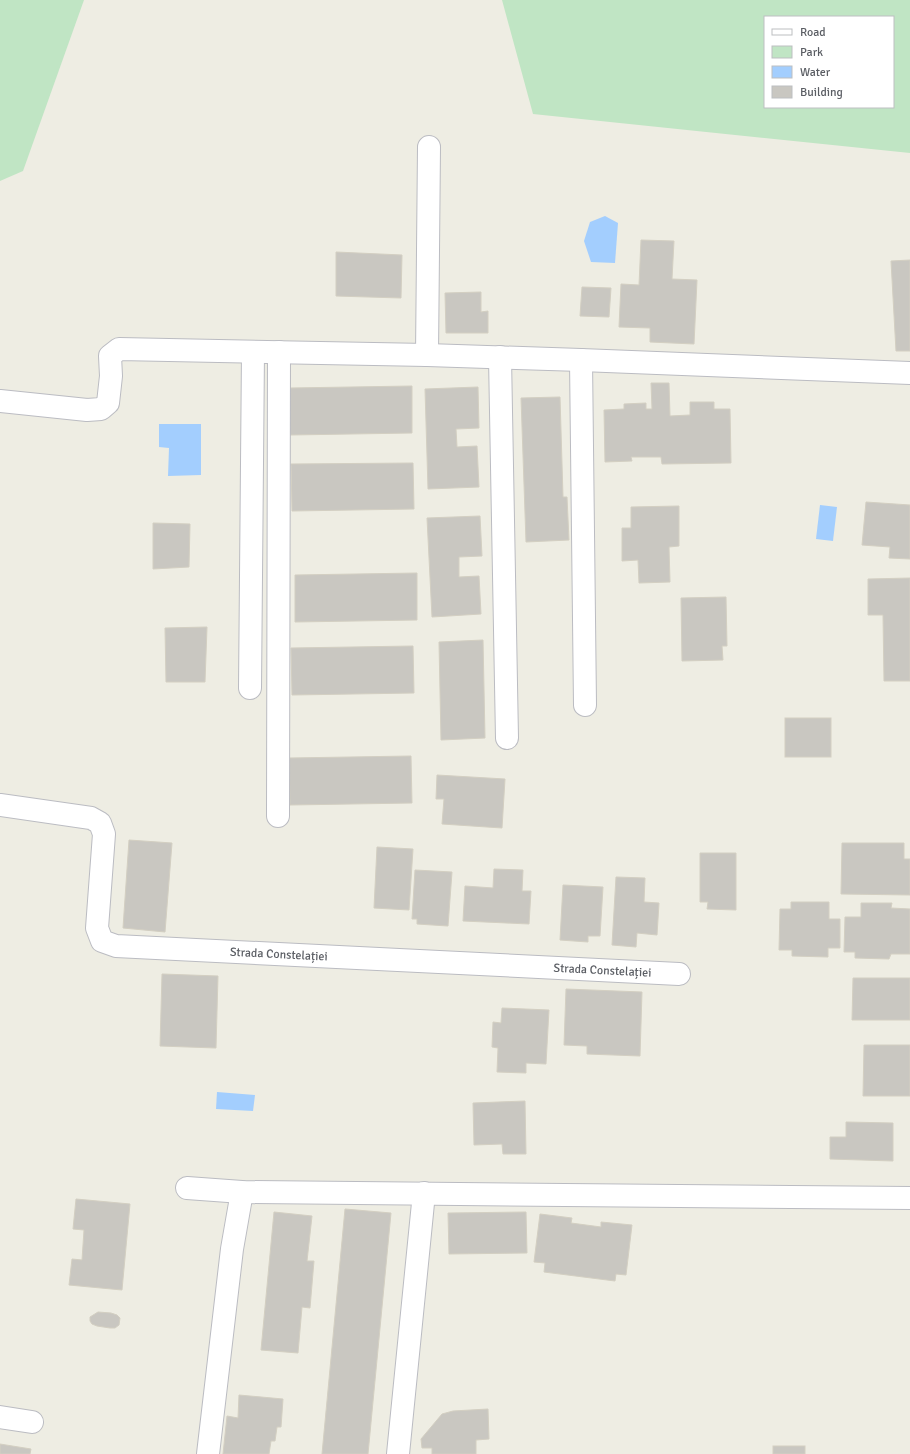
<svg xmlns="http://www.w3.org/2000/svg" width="910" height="1454" font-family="Signika,sans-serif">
<rect width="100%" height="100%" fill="#eeede3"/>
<!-- green -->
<g fill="#c0e5c4" fill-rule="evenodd">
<path d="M0 0H84L23 171 0 181Z"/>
<path d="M502 0H910V153L533 114ZM765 17H893V107H765Z"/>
</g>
<!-- water -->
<g fill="#a3cefe">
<path d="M605 216 618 223 615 263 591 262 584 241 590 222Z"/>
<path d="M159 424H201V475L168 476 169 448 159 447Z"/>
<path d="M820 505 837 507 833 541 816 539Z"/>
<path d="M217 1092 255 1095 253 1111 216 1109Z"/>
</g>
<!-- building -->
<g fill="#c9c7c1" stroke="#d3cfc2">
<path d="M641 240 674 241 672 279 697 280 694 344 650 342V328L619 327 621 284 639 285Z"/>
<path d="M336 252 402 255 401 298 336 296Z"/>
<path d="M910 260V351H896L891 261Z"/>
<path d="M582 287 611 288 609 317 580 316Z"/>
<path d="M481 292V312L488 311V333H446L445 293Z"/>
<path d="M651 383H669L670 416 690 415V402H714V409H730L731 463 662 464 661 457H631L632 461 605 462 604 410 624 409V404L646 403V409H652Z"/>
<path d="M412 386V433L290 435V388Z"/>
<path d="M478 387 479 428 456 429 457 447 477 446 479 487 428 489 425 389Z"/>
<path d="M560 397 563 497H567L569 540 526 542 521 398Z"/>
<path d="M413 463 414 509 292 511 291 464Z"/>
<path d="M866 502 910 505V559L889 558 890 547 862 545Z"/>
<path d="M679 506V546L669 547 670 582 639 583 638 560 622 561V528H631V507Z"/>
<path d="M480 516 482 556 459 557V577L479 576 481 614 432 617 427 518Z"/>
<path d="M153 523 190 524 189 567 153 569Z"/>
<path d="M417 573V620L295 622V575Z"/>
<path d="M910 578V681H884L883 615H868V579Z"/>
<path d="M726 597 727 646H722L723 660 682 661 681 598Z"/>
<path d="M207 627 205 682H166L165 628Z"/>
<path d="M483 640 485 738 441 740 439 642Z"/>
<path d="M413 646 414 693 292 695 291 648Z"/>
<rect x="785" y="718" width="46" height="39"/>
<path d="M411 756 412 803 290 805 289 758Z"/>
<path d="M437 775 505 779 502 828 442 824 444 799H436Z"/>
<path d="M129 840 172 843 165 932 123 928Z"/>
<path d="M842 843H904V859H910V895L841 894Z"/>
<path d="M377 847 413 849 409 910 374 908Z"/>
<path d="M700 853H736V910L707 909 708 902H700Z"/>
<path d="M494 869 523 870 522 891H531L529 924 463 921 465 886 493 888Z"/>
<path d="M415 870 452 872 448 926 417 924V919H412Z"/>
<path d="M616 877 645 878 644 902 659 903 657 935 637 933 636 947 612 945Z"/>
<path d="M563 885 603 887 600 936H588V942L560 940Z"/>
<path d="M791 902H829V919H840V948H828V957L792 956V950H779L780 909H791Z"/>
<path d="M861 903H892L891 908 910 909V954H891L889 959 855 958V952H844L845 917H861Z"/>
<path d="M162 974 218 976 216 1048 160 1046Z"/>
<path d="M853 978H910V1020H852Z"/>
<path d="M566 989 642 992 640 1056 587 1054V1046L564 1045Z"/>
<path d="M502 1008 549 1010 546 1064 526 1063V1073L497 1072 498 1048 492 1047 493 1022 501 1023Z"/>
<path d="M864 1045H910V1096H863Z"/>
<path d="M525 1101 526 1154H503L502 1144 474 1145 473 1103Z"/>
<path d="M846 1122 893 1123V1161L830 1159V1137H846Z"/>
<path d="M76 1199 130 1204 122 1290 69 1285 72 1259 82 1260 84 1230 73 1229Z"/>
<path d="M345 1209 391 1213 368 1454H322Z"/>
<path d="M274 1212 312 1216 307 1261H314L310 1308 302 1307 298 1353 261 1350Z"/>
<path d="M526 1212 527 1253 449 1254 448 1213Z"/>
<path d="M540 1214 572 1218 571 1223 601 1227V1222L632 1225 626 1275 616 1274 615 1281 544 1272 545 1263 534 1262Z"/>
<path d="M98 1312 111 1313 117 1315 120 1318 119 1325 115 1328H110L97 1326 92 1324 90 1321V1317Z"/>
<path d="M239 1395 283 1399 281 1427H277L275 1441H271L269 1454H223L227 1416 238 1418Z"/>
<path d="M488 1409 489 1439 476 1440V1454H432V1448H422L421 1439 442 1414 453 1411Z"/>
<path d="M0 1444 31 1449 30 1454H0Z"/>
<rect x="773" y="1446" width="32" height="8"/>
</g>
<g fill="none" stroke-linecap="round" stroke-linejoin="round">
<defs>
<g id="minor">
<path d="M427 355 429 147"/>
<path d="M500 357 507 738"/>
<path d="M581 360 585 705"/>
<path d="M0 401 87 410 101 409 108 403 111 376 110 356 119 349 427 355 581 360 910 373"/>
<path d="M250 688 253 352"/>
<path id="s1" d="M0 805 91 818 100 823 104 834 97 928 102 941 116 946 679 974"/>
<path d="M278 816 279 352"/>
<path d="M187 1188 242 1192 910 1198"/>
<path d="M0 1417 32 1422"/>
<path d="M208 1454 232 1249 242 1192"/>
<path d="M398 1454 424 1193"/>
</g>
</defs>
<!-- minor casing -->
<use href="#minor" stroke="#bbbcc2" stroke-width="24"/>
<!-- minor -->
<use href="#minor" stroke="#fff" stroke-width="22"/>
</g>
<g text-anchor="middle" stroke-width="3" stroke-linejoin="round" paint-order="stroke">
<!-- street labels -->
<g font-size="12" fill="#5b5e64" stroke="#fff">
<text dy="4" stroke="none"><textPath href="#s1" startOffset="400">Strada Constelației</textPath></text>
<text dy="4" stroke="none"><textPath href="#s1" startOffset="724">Strada Constelației</textPath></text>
</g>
</g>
<!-- legend -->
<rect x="764" y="16" width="130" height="92" fill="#ffffff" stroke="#bdbfc1"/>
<rect x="772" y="29" width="20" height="6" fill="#ffffff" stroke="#bdbfc1"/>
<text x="800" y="36" font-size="12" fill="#5b5e64">Road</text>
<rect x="772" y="46" width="20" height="12" fill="#c0e5c4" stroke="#bdbfc1"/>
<text x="800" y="56" font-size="12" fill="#5b5e64">Park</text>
<rect x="772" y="66" width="20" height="12" fill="#a3cefe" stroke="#bdbfc1"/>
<text x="800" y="76" font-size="12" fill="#5b5e64">Water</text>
<rect x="772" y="86" width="20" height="12" fill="#c9c7c1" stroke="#bdbfc1"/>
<text x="800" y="96" font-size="12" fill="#5b5e64">Building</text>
</svg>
